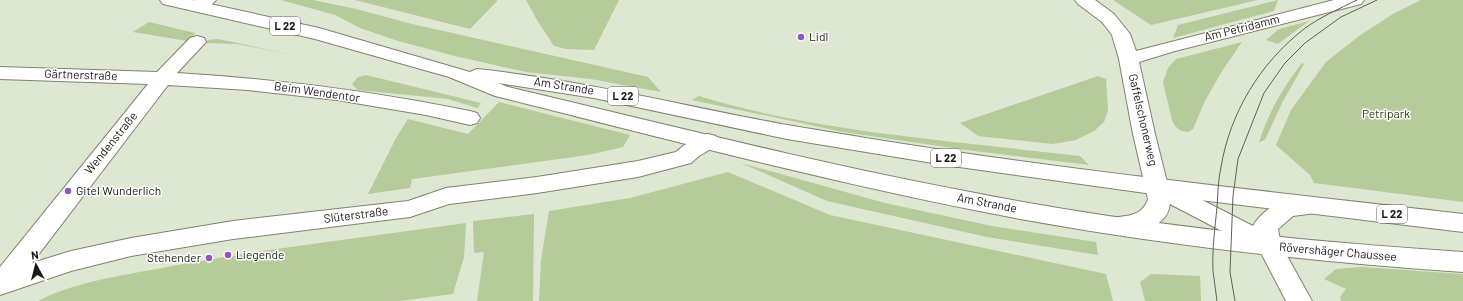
<svg xmlns="http://www.w3.org/2000/svg" width="1463" height="301" font-family="Barlow,sans-serif">
<rect width="100%" height="100%" fill="#dde7d1"/>
<!-- green -->
<g fill="#b6cb9a">
<path d="M281 0H313L356 9 412 24 648 77 661 92 591 79 526 72 455 56 398 41 360 28 335 15Z"/>
<path d="M355 0H497V1L470 29Z"/>
<path d="M526 0H619L594 50 566 49 554 46 537 20Z"/>
<path d="M1113 0H1258L1151 25Z"/>
<path d="M1278 0 1274 11 1173 38 1178 25Z"/>
<path d="M1421 0H1463V202L1314 183 1310 175 1276 145 1291 110 1326 62 1359 36 1393 14Z"/>
<path d="M1309 21 1278 44 1266 40 1279 29Z"/>
<path d="M149 22 195 33 192 39 187 41 133 32Z"/>
<path d="M218 39 298 56 237 44 204 43 208 40Z"/>
<path d="M1242 42 1222 71 1204 103 1193 129 1188 132 1181 131 1175 126 1172 120 1163 82 1168 68 1176 59Z"/>
<path d="M1302 63 1304 64 1282 103 1265 140 1259 142C1269 111 1283 88 1302 63Z"/>
<path d="M366 75 481 103 477 108 448 99 358 90 352 84 358 77Z"/>
<path d="M1098 76 1106 79 1108 111 1104 122 1094 131 1076 140 1053 144 978 136 960 123Z"/>
<path d="M699 96C757 114 812 123 871 132 940 141 1010 148 1080 156L1089 165 966 150 843 132 692 100Z"/>
<path d="M499 102 630 135 623 147 588 155 412 179 410 188 368 194 396 138 408 119 468 134Z"/>
<path d="M741 163 885 203 992 226 1096 242 1098 255 987 237 827 201Z"/>
<path d="M728 172 830 215 1106 274 1113 301H539L541 260 549 211 630 198Z"/>
<path d="M534 214 533 301H477L484 252 474 253 473 221Z"/>
<path d="M466 223 464 257 453 294 400 301H38C79 280 127 275 172 266 270 248 368 237 466 223Z"/>
<path d="M1361 267 1463 274V301H1341L1340 297 1346 289 1324 279 1336 269Z"/>
<path d="M1151 274 1200 276 1201 301H1145L1140 282Z"/>
</g>
<g fill="none" stroke-linecap="round" stroke-linejoin="round">
<defs>
<g id="minor">
<path d="M195 0H216C210 8 200 12 191 10L188 6Z"/>
<path d="M1075 0H1095L1114 14 1130 34 1136 51 1334 0H1364L1361 4 1175 51 1139 62 1155 134 1167 182 1253 226C1266 203 1298 193 1322 200L1326 206 1322 212 1293 216 1278 229 1281 245 1312 301H1286L1260 251 1170 204C1169 209 1168 214 1164 218 1152 232 1122 237 1104 232L1101 226 1104 220C1122 214 1141 220 1148 199L1133 134 1119 59 1112 35 1102 22 1078 4Z"/>
<path d="M197 36 204 38 206 42 177 73C276 79 373 91 470 111L477 113 480 118 477 123 470 125 426 115 337 100 248 90 168 85 32 263 71 251 131 238 233 221 408 201 446 188 537 177 638 161 676 152 683 146 700 136 708 134 716 136 719 141 716 146 699 156 691 163 638 177 537 193 449 204 410 217 233 239 131 256 71 271 0 295V267L148 84 0 79V67L157 72 190 38Z"/>
</g>
<path id="primary" d="M160 0H192L319 28 470 72 477 69C583 80 683 106 787 125 815 130 844 134 872 139 1068 171 1266 191 1463 214V232L1167 196 945 165 787 139 594 98 498 83 508 87C660 123 812 162 965 191 1129 224 1296 241 1463 252V272C1316 262 1170 246 1026 220 847 187 671 140 495 96L449 77 315 39 163 4Z"/>
</defs>
<!-- minor casing -->
<use href="#minor" stroke="#7b8470" stroke-width="2"/>
<!-- primary casing -->
<use href="#primary" stroke="#7b8470" stroke-width="2"/>
<!-- minor -->
<use href="#minor" fill="#fff" fill-rule="evenodd"/>
<!-- primary -->
<use href="#primary" fill="#fff" fill-rule="evenodd"/>
<!-- tram -->
<g stroke="#5c6255" stroke-width="1">
<path d="M1217 301C1216 291 1214 281 1213 271 1212 249 1215 228 1217 207 1218 194 1218 180 1221 167 1230 113 1260 63 1304 29 1320 17 1339 9 1357 0"/>
<path d="M1235 301 1230 272 1233 196 1238 159 1264 93 1285 63 1305 43 1341 17 1377 0"/>
</g>
</g>
<!-- markers -->
<g fill="#9453c8" stroke="#fff" stroke-width="1.5">
<circle cx="801" cy="37" r="4"/>
<circle cx="68" cy="191" r="4"/>
<circle cx="228" cy="255" r="4"/>
<circle cx="209" cy="258" r="4"/>
</g>
<g text-anchor="middle" stroke-width="3" stroke-linejoin="round" paint-order="stroke">
<!-- shield labels -->
<g fill="#fff" stroke="#5d5f5a" stroke-width="1">
<rect x="270" y="17" width="30" height="18" rx="3"/>
<rect x="608" y="87" width="30" height="18" rx="3"/>
<rect x="931" y="149" width="30" height="18" rx="3"/>
<rect x="1377" y="205" width="30" height="18" rx="3"/>
</g>
<g font-size="11" font-weight="bold" fill="#171b13">
<text x="285" y="30">L 22</text>
<text x="623" y="100">L 22</text>
<text x="946" y="162">L 22</text>
<text x="1392" y="218">L 22</text>
</g>
<!-- street labels -->
<g font-size="12" fill="#171b13" stroke="#fff">
<text transform="translate(1242 28) rotate(-14)" y="4">Am Petridamm</text>
<text transform="translate(81 75) rotate(2)" y="4">Gärtnerstraße</text>
<text transform="translate(564 86) rotate(9)" y="4">Am Strande</text>
<text transform="translate(317 92) rotate(8)" y="4">Beim Wendentor</text>
<text transform="translate(1143 120) rotate(77)" y="4">Gaffelschonerweg</text>
<text transform="translate(111 143) rotate(-51)" y="4">Wendenstraße</text>
<text transform="translate(987 203) rotate(11)" y="4">Am Strande</text>
<text transform="translate(356 215) rotate(-7)" y="4">Slüterstraße</text>
<text transform="translate(1338 252) rotate(5)" y="4">Rövershäger Chaussee</text>
</g>
<!-- poi labels -->
<g font-size="12" fill="#171b13" stroke="#fff" text-anchor="start">
<text x="809" y="41">Lidl</text>
<text x="76" y="195">Gitel Wunderlich</text>
<text x="236" y="259">Liegende</text>
<text x="201" y="262" text-anchor="end">Stehender</text>
</g>
<!-- park labels -->
<g font-size="12" fill="#2a3714" stroke="#fff">
<text x="1386" y="118">Petripark</text>
</g>
</g>
<!-- north arrow -->
<g transform="translate(36 265) rotate(353)" stroke="#ffffff" stroke-width="3" paint-order="stroke">
<path d="M0-3L7 15L0 10L-7 15Z" fill="#171b13"/>
<text y="-6" font-size="11" font-weight="bold" text-anchor="middle" fill="#171b13">N</text>
</g>
</svg>
